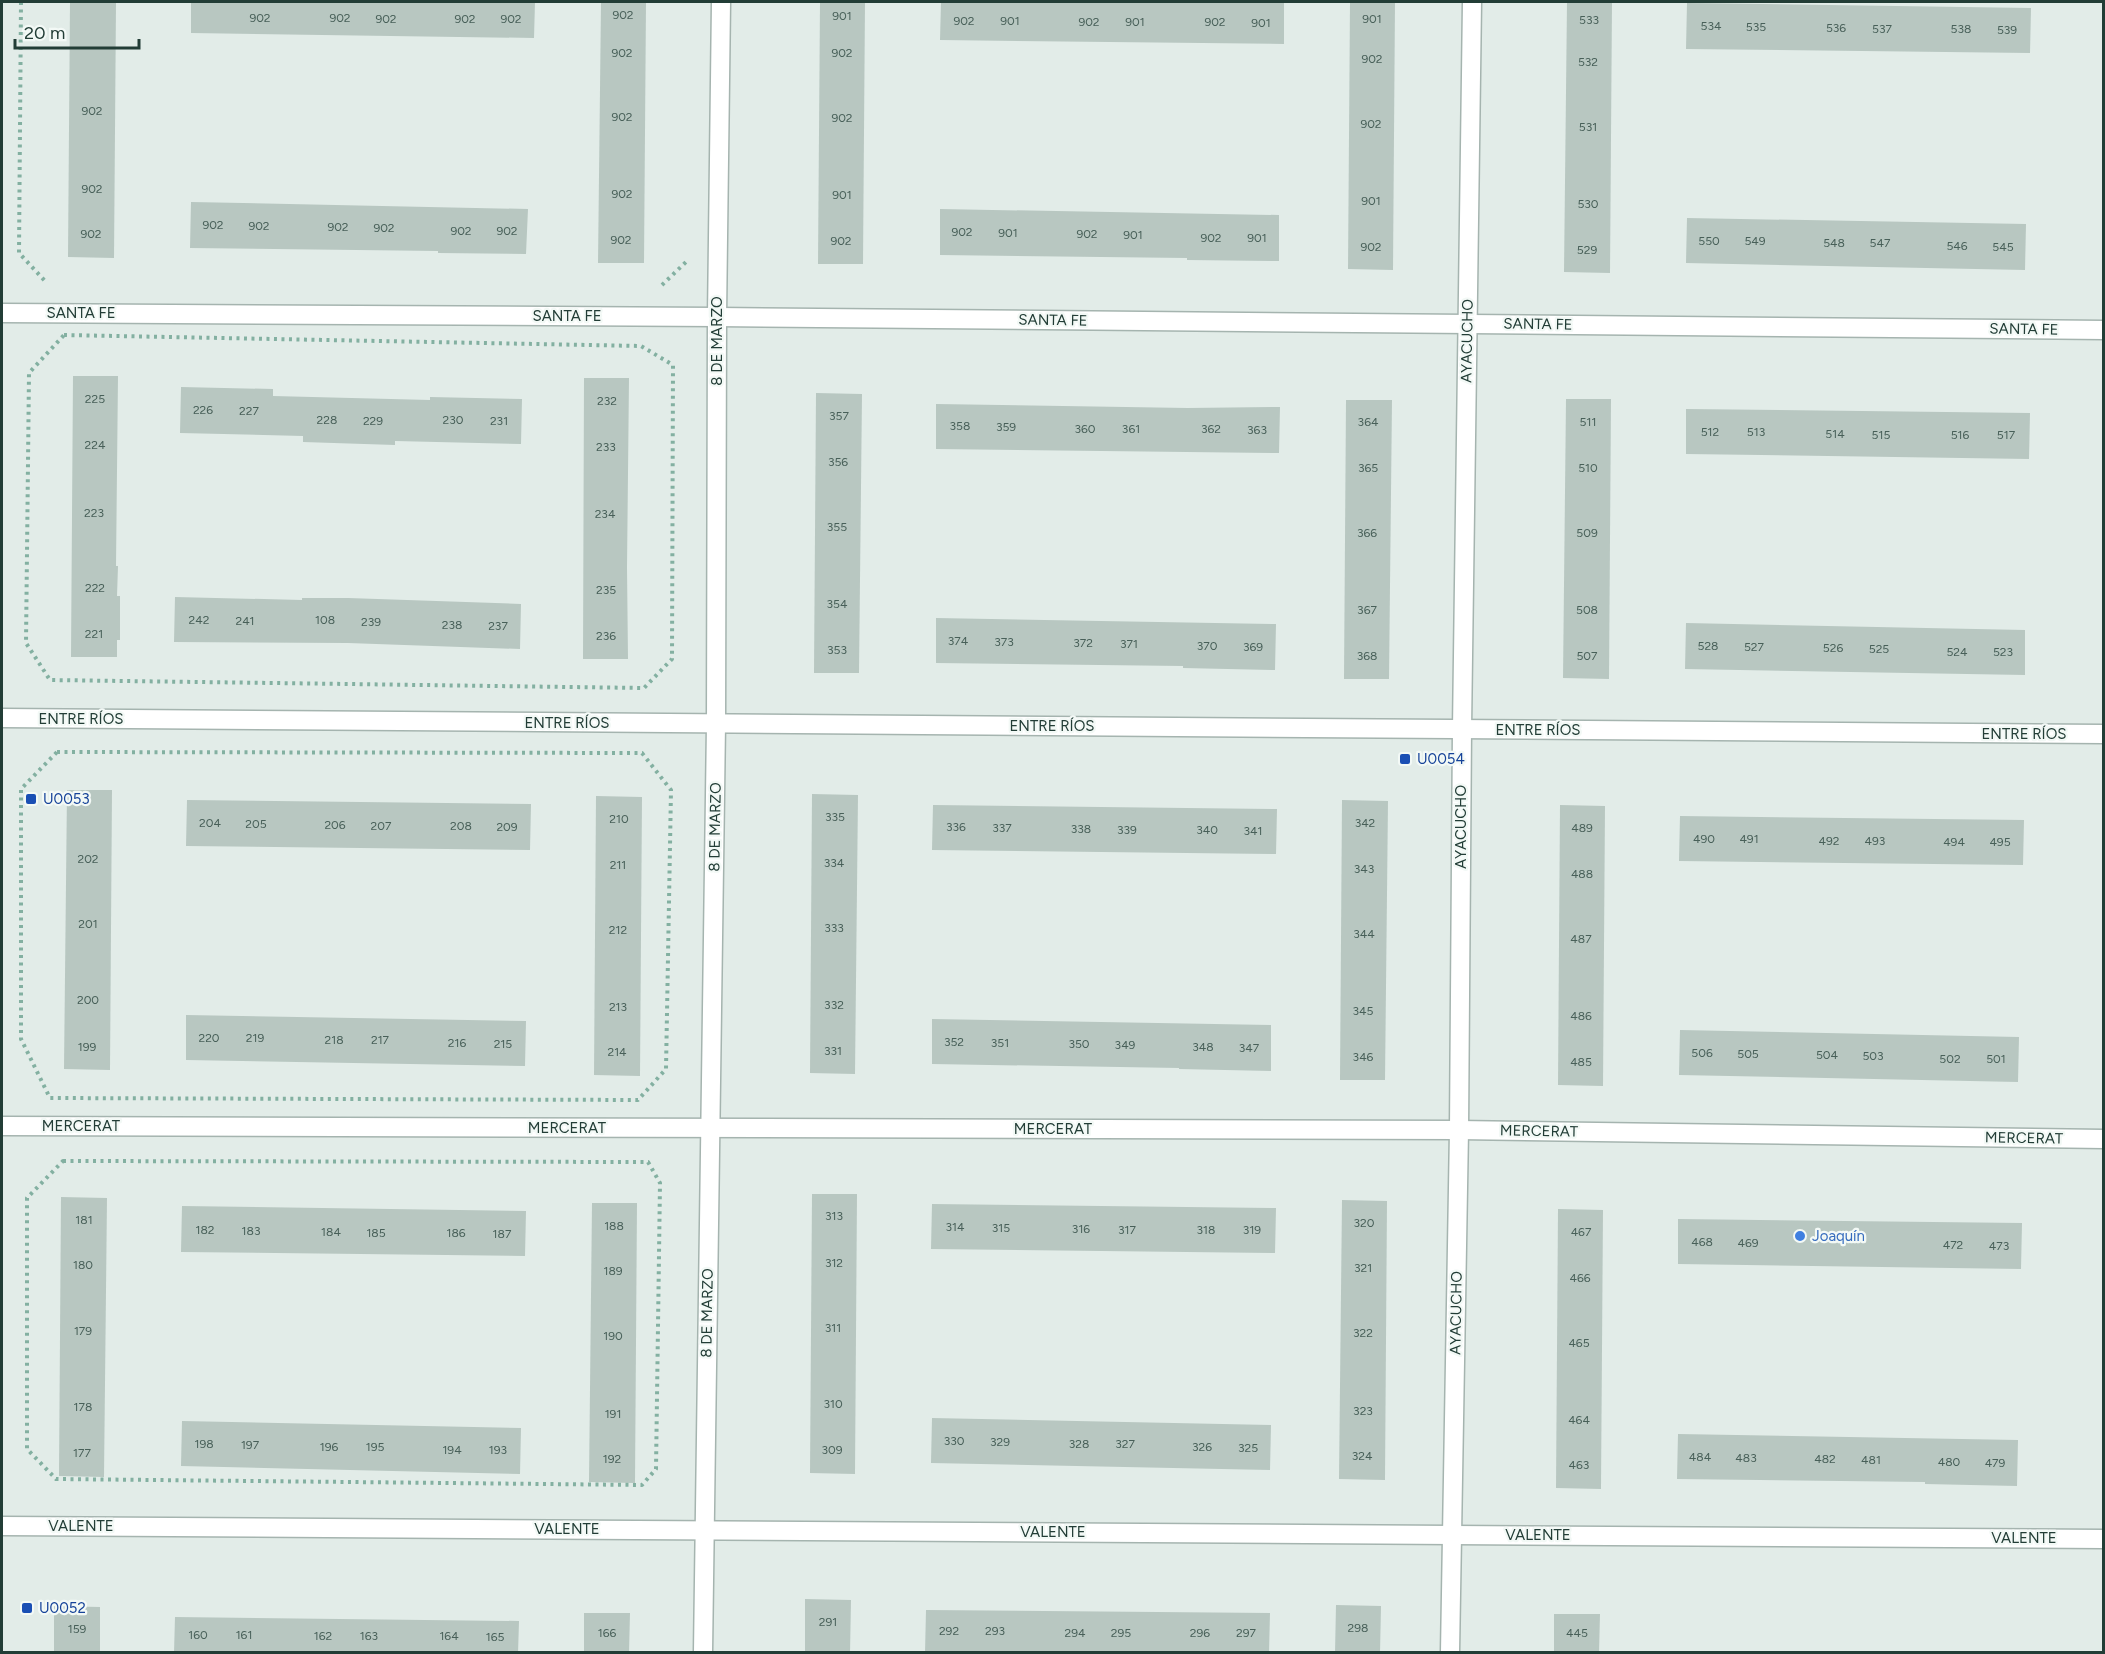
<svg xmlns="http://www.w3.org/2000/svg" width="2105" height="1654" font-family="Figtree,sans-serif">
<rect width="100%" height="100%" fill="#e2ece8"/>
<!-- building -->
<g fill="#b8c7c1">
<path d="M70 2H116L114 258 68 257Z"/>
<path d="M191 2H535L534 38 191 33Z"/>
<path d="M601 2H646L644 263H598Z"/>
<path d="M820 2H865L863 264H818Z"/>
<path d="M941 2H1284V44L940 40Z"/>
<path d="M1350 2H1395L1393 270 1348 269Z"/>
<path d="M1567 2H1612L1610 273 1564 272Z"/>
<path d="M1687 3 2031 8 2030 53 1686 49Z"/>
<path d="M191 202 528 209 526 254 438 253V251L190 248Z"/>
<path d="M940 209 1279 215V261L1187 260V258L940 255Z"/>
<path d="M1687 218 2026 224 2025 270 1686 263Z"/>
<path d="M73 376H118L116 566H118L117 596H120V640H117V657H71Z"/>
<path d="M584 378H629L627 568 628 659H583Z"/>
<path d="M181 387 273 389V396L430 400V397L522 399 521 444 395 441V445L303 442V436L180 433Z"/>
<path d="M816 393 862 394 859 673H814Z"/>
<path d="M1566 399H1611L1609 679 1563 678Z"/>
<path d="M1346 400H1392L1389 679H1344Z"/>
<path d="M936 404 1188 408 1280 407 1279 453 936 449Z"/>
<path d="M1686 409 2030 413 2029 459 1686 454Z"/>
<path d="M175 597 302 600V598H348L521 604 520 649 348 643 174 642Z"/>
<path d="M936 618 1276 624 1275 670 1183 668V666L936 663Z"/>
<path d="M1686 623 2025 630V675L1685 669Z"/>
<path d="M67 790H112L110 1070 64 1069Z"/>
<path d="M812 794 858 795 855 1074 810 1073Z"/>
<path d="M596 796 642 797 640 1076 594 1075Z"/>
<path d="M187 800 531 804 530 850 186 846Z"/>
<path d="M1342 800 1388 801 1385 1080H1340Z"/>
<path d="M933 805 1277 809 1276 854 932 850Z"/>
<path d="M1560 805 1605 806 1603 1086 1558 1085Z"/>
<path d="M1680 816 2024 820 2023 865 1679 861Z"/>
<path d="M186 1015 526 1021 525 1066 186 1060Z"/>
<path d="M932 1019 1271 1025V1071L1179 1069V1068L932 1064Z"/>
<path d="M1680 1030 2019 1037 2018 1082 1679 1075Z"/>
<path d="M812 1194H857L855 1474 810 1473Z"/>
<path d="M61 1197 107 1198 104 1477 59 1476Z"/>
<path d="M1342 1200 1387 1201 1385 1480 1339 1479Z"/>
<path d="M592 1203H637L635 1483 589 1482Z"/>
<path d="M932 1204 1276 1208 1275 1253 931 1249Z"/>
<path d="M182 1206 526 1211 525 1256 181 1252Z"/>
<path d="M1558 1209 1603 1210 1601 1489 1556 1488Z"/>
<path d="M1678 1219 2022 1223 2021 1269 1678 1264Z"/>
<path d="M932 1418 1271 1425 1270 1470 931 1463Z"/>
<path d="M182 1421 521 1428 520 1474 181 1466Z"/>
<path d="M1678 1434 2018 1440 2017 1486 1925 1484V1482L1677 1479Z"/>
<path d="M805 1599 851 1600 850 1653H805Z"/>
<path d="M1336 1605 1381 1606 1380 1653H1335Z"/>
<path d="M54 1606 100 1607V1653H54Z"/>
<path d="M926 1610 1270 1613 1269 1653H925Z"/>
<path d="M584 1613H630L629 1653H584Z"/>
<path d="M1554 1614H1600L1599 1653H1554Z"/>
<path d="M175 1617 519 1621 518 1653H174Z"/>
</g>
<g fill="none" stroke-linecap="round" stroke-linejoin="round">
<defs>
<g id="minor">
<path d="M2 313 717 317 2104 330"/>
<path d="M2 718 2104 734"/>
<path d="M2 1126 1459 1130 2104 1139"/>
<path d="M2 1526 2104 1539"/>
<path d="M703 1652 716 724 717 317 721 2"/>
<path d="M1450 1652 1459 1130 1462 729 1472 2"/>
</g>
</defs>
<!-- minor casing -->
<use href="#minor" stroke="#a5b4af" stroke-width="21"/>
<!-- path -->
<g stroke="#83b0a1" stroke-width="4" stroke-dasharray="3 4.5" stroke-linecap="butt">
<path d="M21 2 19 253 45 281"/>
<path d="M662 285 687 261"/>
<path d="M64 335 641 346 673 365 672 659 644 688 50 680 26 643 29 373Z"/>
<path d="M57 752 642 753 671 790 666 1069 638 1100 50 1098 21 1039V789Z"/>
<path d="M63 1161 648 1162 660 1183 656 1469 642 1485 56 1479 27 1449V1198Z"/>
</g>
<!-- minor -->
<use href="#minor" stroke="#fff" stroke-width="18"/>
</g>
<!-- markers -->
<g fill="#1a4fb4" stroke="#f3f9f6" stroke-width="2">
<rect x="1399" y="753" width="12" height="12" rx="3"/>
<rect x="25" y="793" width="12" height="12" rx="3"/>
<rect x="21" y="1602" width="12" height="12" rx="3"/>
</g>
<circle fill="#3f7fe0" stroke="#f3f9f6" stroke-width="2" cx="1800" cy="1236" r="6"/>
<g text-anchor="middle" stroke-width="4.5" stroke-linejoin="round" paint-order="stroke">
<!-- number labels -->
<g font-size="12" fill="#486059">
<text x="623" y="19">902</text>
<text x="842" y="20">901</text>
<text x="260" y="22">902</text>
<text x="340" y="22">902</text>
<text x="386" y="23">902</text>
<text x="465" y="23">902</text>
<text x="511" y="23">902</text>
<text x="1372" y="23">901</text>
<text x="1589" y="24">533</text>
<text x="964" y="25">902</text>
<text x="1010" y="25">901</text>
<text x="1089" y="26">902</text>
<text x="1135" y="26">901</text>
<text x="1215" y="26">902</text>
<text x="1261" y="27">901</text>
<text x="1711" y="30">534</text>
<text x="1756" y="31">535</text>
<text x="1836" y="32">536</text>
<text x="1882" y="33">537</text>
<text x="1961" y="33">538</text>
<text x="2007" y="34">539</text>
<text x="622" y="57">902</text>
<text x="842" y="57">902</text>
<text x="1372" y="63">902</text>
<text x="1588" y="66">532</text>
<text x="92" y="115">902</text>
<text x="622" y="121">902</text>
<text x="842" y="122">902</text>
<text x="1371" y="128">902</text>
<text x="1588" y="131">531</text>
<text x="92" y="193">902</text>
<text x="622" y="198">902</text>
<text x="842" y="199">901</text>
<text x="1371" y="205">901</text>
<text x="1588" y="208">530</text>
<text x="213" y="229">902</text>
<text x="259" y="230">902</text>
<text x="338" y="231">902</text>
<text x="384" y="232">902</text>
<text x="461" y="235">902</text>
<text x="507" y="235">902</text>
<text x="962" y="236">902</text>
<text x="1008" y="237">901</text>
<text x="91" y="238">902</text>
<text x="1087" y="238">902</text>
<text x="1133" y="239">901</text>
<text x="1211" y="242">902</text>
<text x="1257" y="242">901</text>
<text x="621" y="244">902</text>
<text x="841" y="245">902</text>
<text x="1709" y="245">550</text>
<text x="1755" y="245">549</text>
<text x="1834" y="247">548</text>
<text x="1880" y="247">547</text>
<text x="1957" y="250">546</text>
<text x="1371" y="251">902</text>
<text x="2003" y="251">545</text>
<text x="1587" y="254">529</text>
<text x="95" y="403">225</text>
<text x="607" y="405">232</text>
<text x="203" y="414">226</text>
<text x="249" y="415">227</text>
<text x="839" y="420">357</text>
<text x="327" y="424">228</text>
<text x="453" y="424">230</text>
<text x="373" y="425">229</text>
<text x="499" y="425">231</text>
<text x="1368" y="426">364</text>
<text x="1588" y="426">511</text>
<text x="960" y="430">358</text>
<text x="1006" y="431">359</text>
<text x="1085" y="433">360</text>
<text x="1131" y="433">361</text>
<text x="1211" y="433">362</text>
<text x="1257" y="434">363</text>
<text x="1710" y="436">512</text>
<text x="1756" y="436">513</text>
<text x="1835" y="438">514</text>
<text x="1881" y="439">515</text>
<text x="1960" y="439">516</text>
<text x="2006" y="439">517</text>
<text x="95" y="449">224</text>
<text x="606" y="451">233</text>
<text x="838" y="466">356</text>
<text x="1368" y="472">365</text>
<text x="1588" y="472">510</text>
<text x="94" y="517">223</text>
<text x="605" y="518">234</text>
<text x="837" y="531">355</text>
<text x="1367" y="537">366</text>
<text x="1587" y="537">509</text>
<text x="95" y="592">222</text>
<text x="606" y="594">235</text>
<text x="837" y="608">354</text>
<text x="1367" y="614">367</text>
<text x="1587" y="614">508</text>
<text x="199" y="624">242</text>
<text x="325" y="624">108</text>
<text x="245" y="625">241</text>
<text x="371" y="626">239</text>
<text x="452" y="629">238</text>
<text x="498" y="630">237</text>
<text x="94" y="638">221</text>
<text x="606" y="640">236</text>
<text x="958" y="645">374</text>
<text x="1004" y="646">373</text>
<text x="1083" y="647">372</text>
<text x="1129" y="648">371</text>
<text x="1207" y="650">370</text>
<text x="1708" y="650">528</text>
<text x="1253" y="651">369</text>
<text x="1754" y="651">527</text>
<text x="1833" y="652">526</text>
<text x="1879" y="653">525</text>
<text x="837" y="654">353</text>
<text x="1957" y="656">524</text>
<text x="2003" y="656">523</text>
<text x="1367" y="660">368</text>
<text x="1587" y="660">507</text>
<text x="835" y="821">335</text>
<text x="619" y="823">210</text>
<text x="210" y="827">204</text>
<text x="1365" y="827">342</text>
<text x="256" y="828">205</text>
<text x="335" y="829">206</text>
<text x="381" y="830">207</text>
<text x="461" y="830">208</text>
<text x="507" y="831">209</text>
<text x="956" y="831">336</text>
<text x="1002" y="832">337</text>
<text x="1582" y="832">489</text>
<text x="1081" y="833">338</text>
<text x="1127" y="834">339</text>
<text x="1207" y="834">340</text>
<text x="1253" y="835">341</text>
<text x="1704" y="843">490</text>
<text x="1749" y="843">491</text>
<text x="1829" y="845">492</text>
<text x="1875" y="845">493</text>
<text x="1954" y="846">494</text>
<text x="2000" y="846">495</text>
<text x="88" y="863">202</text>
<text x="834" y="867">334</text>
<text x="618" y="869">211</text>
<text x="1364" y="873">343</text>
<text x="1582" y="878">488</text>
<text x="88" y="928">201</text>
<text x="834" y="932">333</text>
<text x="618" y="934">212</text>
<text x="1364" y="938">344</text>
<text x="1581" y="943">487</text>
<text x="88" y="1004">200</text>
<text x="834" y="1009">332</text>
<text x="618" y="1011">213</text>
<text x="1363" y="1015">345</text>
<text x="1581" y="1020">486</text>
<text x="209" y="1042">220</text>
<text x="255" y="1042">219</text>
<text x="334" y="1044">218</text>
<text x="380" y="1044">217</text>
<text x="954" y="1046">352</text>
<text x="457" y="1047">216</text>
<text x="1000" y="1047">351</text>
<text x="503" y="1048">215</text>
<text x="1079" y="1048">350</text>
<text x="1125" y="1049">349</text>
<text x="87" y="1051">199</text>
<text x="1203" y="1051">348</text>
<text x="1249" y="1052">347</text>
<text x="833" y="1055">331</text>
<text x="617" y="1056">214</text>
<text x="1702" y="1057">506</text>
<text x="1748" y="1058">505</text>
<text x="1827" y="1059">504</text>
<text x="1873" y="1060">503</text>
<text x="1363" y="1061">346</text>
<text x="1950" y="1063">502</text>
<text x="1996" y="1063">501</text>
<text x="1581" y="1066">485</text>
<text x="834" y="1220">313</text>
<text x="84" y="1224">181</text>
<text x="1364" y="1227">320</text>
<text x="614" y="1230">188</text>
<text x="955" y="1231">314</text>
<text x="1001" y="1232">315</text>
<text x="1081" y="1233">316</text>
<text x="205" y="1234">182</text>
<text x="1127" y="1234">317</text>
<text x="1206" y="1234">318</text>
<text x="1252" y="1234">319</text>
<text x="251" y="1235">183</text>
<text x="331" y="1236">184</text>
<text x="1581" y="1236">467</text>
<text x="376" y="1237">185</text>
<text x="456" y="1237">186</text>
<text x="502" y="1238">187</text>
<text x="1702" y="1246">468</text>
<text x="1748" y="1247">469</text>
<text x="1953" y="1249">472</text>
<text x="1999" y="1250">473</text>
<text x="834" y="1267">312</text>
<text x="83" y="1269">180</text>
<text x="1363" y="1272">321</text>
<text x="613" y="1275">189</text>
<text x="1580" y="1282">466</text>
<text x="833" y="1332">311</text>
<text x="83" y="1335">179</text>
<text x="1363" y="1337">322</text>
<text x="613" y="1340">190</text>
<text x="1579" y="1347">465</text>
<text x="833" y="1408">310</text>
<text x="83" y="1411">178</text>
<text x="1363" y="1415">323</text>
<text x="613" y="1418">191</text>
<text x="1579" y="1424">464</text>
<text x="954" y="1445">330</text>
<text x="1000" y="1446">329</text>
<text x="204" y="1448">198</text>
<text x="1079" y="1448">328</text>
<text x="1125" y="1448">327</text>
<text x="250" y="1449">197</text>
<text x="329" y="1451">196</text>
<text x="375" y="1451">195</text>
<text x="1202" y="1451">326</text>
<text x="1248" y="1452">325</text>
<text x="452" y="1454">194</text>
<text x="498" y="1454">193</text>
<text x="832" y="1454">309</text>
<text x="82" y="1457">177</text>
<text x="1362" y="1460">324</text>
<text x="1700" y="1461">484</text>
<text x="1746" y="1462">483</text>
<text x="612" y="1463">192</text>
<text x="1825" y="1463">482</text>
<text x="1871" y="1464">481</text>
<text x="1949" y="1466">480</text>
<text x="1995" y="1467">479</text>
<text x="1579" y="1469">463</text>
<text x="828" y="1626">291</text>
<text x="1358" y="1632">298</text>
<text x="77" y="1633">159</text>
<text x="949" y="1635">292</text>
<text x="995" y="1635">293</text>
<text x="607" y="1637">166</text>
<text x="1075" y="1637">294</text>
<text x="1121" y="1637">295</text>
<text x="1200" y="1637">296</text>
<text x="1246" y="1637">297</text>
<text x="1577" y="1637">445</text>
<text x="198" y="1639">160</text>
<text x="244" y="1639">161</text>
<text x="323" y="1640">162</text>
<text x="369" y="1640">163</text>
<text x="449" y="1640">164</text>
<text x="495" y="1641">165</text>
</g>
<!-- street labels -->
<g font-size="15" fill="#223d36" stroke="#f3f9f6">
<text x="81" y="318">SANTA FE</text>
<text x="567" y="321">SANTA FE</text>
<text transform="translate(1053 320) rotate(1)" y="5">SANTA FE</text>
<text transform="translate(1538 324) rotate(1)" y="5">SANTA FE</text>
<text transform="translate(2024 329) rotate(1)" y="5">SANTA FE</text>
<text transform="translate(717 341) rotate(-90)" y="5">8 DE MARZO</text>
<text transform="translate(1467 341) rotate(-89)" y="5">AYACUCHO</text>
<text x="81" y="724">ENTRE RÍOS</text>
<text x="567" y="728">ENTRE RÍOS</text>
<text x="1052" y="731">ENTRE RÍOS</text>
<text x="1538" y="735">ENTRE RÍOS</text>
<text x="2024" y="739">ENTRE RÍOS</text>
<text transform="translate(715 827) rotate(-89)" y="5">8 DE MARZO</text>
<text transform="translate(1461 827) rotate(-90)" y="5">AYACUCHO</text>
<text x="81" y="1131">MERCERAT</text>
<text x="567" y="1133">MERCERAT</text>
<text x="1053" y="1134">MERCERAT</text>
<text transform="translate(1539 1131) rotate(1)" y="5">MERCERAT</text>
<text transform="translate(2024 1138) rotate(1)" y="5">MERCERAT</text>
<text transform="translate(707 1313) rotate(-89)" y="5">8 DE MARZO</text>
<text transform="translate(1456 1313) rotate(-89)" y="5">AYACUCHO</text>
<text x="81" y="1531">VALENTE</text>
<text x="567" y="1534">VALENTE</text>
<text x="1053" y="1537">VALENTE</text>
<text x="1538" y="1540">VALENTE</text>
<text x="2024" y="1543">VALENTE</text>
</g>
<!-- transit labels -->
<g font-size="15" fill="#164399" stroke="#f3f9f6" text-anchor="start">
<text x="1417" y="764">U0054</text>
<text x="43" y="804">U0053</text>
<text x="39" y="1613">U0052</text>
</g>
<!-- shop labels -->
<g font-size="15" fill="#366cbe" stroke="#f3f9f6" text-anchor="start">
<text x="1812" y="1241">Joaquín</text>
</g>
</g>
<!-- border -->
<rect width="2105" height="1654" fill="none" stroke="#223d36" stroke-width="6"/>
<!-- scale -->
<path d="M15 39v9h124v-9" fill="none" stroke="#223d36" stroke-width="3"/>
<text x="24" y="39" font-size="18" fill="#223d36" stroke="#f3f9f6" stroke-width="4.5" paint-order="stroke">20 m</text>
</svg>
